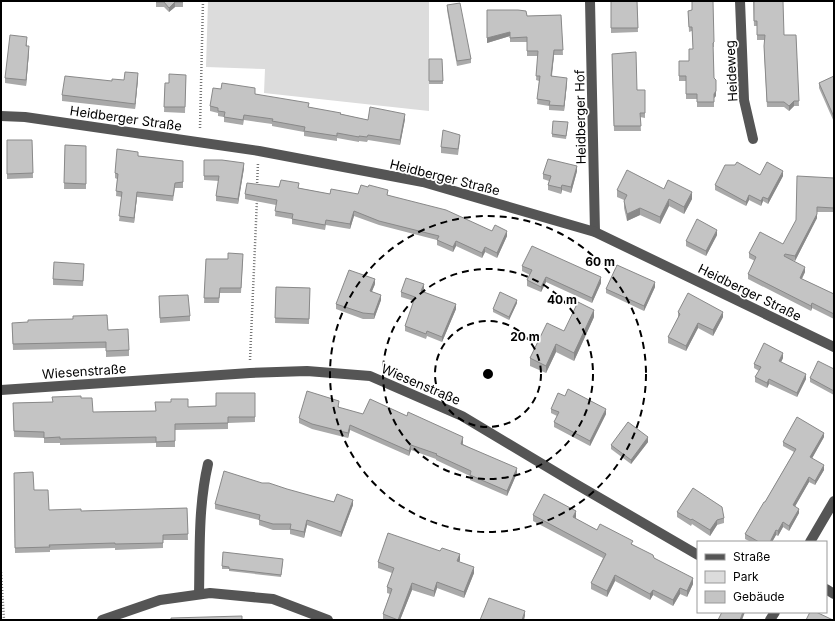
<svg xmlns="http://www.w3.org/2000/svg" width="835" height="621" font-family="Inter,sans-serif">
<rect width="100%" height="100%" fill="#fff"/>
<!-- green -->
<path fill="#dcdcdc" d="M208 1 429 2V111L264 93 265 69 206 67Z"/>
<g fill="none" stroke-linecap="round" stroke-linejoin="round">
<!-- path -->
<g stroke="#777" stroke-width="2.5" stroke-dasharray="1 2" stroke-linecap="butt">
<path d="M200 128 203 1"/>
<path d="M257 186 258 163"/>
<path d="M250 360 257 199"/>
<path d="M1 572 4 620"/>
</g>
<!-- minor -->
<g stroke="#555" stroke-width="10">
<path d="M590 1 595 232"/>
<path d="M740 1 744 100 753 139"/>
<path d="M1 116 25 117 259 151 423 182 595 232 834 347"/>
<path d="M1 390 250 373 307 371 370 376 462 416 574 483 698 555"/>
<path d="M810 542 834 501"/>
<path d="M826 589 834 594"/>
<path d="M199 594C200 551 198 507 208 464"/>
<path d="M102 620 160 600 210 593 273 599 328 620"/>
<path d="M770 620 775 612"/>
</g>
</g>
<!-- wall -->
<g fill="#a9a9a9">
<path d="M156 1H183V7H175L169 12 164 7H156Z"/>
<path d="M611 1H637L638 32 611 33Z"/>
<path d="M753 1 784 35H796L799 106H794L789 111 784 107H767L764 51 765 40H757V26H754Z"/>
<path d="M447 5 471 59V63L457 66 447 10Z"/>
<path d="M487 10 527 16 561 15 563 55H554L552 76 567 83 564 111 549 110V106L537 104 539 81 536 80 538 56H527V42H510V36L487 43Z"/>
<path d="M688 11 714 42V47H713L714 78 716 96 714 98V107H697V99H686V81H679V61H689L693 49 692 31 689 32Z"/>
<path d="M27 43V46L29 52 26 86 5 83V78Z"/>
<path d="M612 54 637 90H645V118L640 117 641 131H614Z"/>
<path d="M429 59H442L443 84H429Z"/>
<path d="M186 75 185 113 164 112 165 83H169Z"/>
<path d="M834 76V122L819 88V83Z"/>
<path d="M138 79 135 109 62 101V95L112 81Z"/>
<path d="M255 94 309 107 368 120 405 119 400 145 368 140 367 142 359 141V142L337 138V141L304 136V132L272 126V124L244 120 243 125 224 122V117L218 116V113L210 111V106Z"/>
<path d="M568 125 566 139 552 137V134Z"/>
<path d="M7 140H32L33 178 7 179Z"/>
<path d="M460 140 458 155 441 153V147Z"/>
<path d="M65 145 86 146V189H64Z"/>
<path d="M138 156 183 161V188H175L173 201 137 197 134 223 119 221 122 197 116 196 117 179 115 178V173Z"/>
<path d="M204 160 244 168 238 204 216 201V196L219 181 204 180Z"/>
<path d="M577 171 571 193 562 190 561 194 548 190V185L549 181 543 179V174Z"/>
<path d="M760 175 783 176 768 204 763 201 761 206 749 200 746 206 715 190V185Z"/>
<path d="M834 178V212H817V218L795 261 791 260 805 272 802 279 834 294V319L812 308 811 311 748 279V274L755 261 749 258V253L783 244Z"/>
<path d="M279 187 299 188 330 194H358L388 195 492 231 507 236 497 258 485 252 482 258 456 246 453 252 437 245V240L379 225 354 216 350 229 326 225 325 230 292 224V219L275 216 276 205 245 199V194Z"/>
<path d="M664 189 692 199 684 214 669 206 660 224 640 215 627 221 624 208V200L617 197V190Z"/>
<path d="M717 235 706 256 686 246V241Z"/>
<path d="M206 259H243L241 293H220L219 303H204Z"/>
<path d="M522 266 601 283 592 303 546 282 541 292 527 286V280L530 275 522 271Z"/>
<path d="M84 269 83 286 53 285V279Z"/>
<path d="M375 284 372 291 381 300 374 319H363L336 309V304Z"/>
<path d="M276 287 310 288 309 324 275 323Z"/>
<path d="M655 287 644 311 606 293V289Z"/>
<path d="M424 289 423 292 456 309 442 342 427 336 426 339 405 331V326L414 301 401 297V292Z"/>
<path d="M159 301 190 316V321L160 323Z"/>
<path d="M517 303 509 320 493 312V309Z"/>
<path d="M678 312 723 317 713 336 698 328 686 351 668 343V337L678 318Z"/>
<path d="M594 317 574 361 556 352 546 373 530 366V358L564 331Z"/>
<path d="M12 323 108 330 129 350V356L106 357V348L13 350Z"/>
<path d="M783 358 781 362 806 379 797 397 769 384 767 388 755 382V377L759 371 754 368V364Z"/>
<path d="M834 369V395L810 382V378Z"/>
<path d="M255 393V422L228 423V429L175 430V447H156V443L60 445V443H44V438L14 437 13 403 53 402 81 398 93 412 156 411 188 407 216 406Z"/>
<path d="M339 406V408L463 442V444L517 473 507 496 470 480V476L436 460V459L411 450 409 456 350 430 348 438 312 429 299 423V418Z"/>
<path d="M551 409 606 414 590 446 554 427V422L557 416 551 413Z"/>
<path d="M824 437 812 458 824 470 815 485 809 482 795 506 799 513 789 531 783 527 778 536 776 535 772 542H751L745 539V534L765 502 794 452 783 446V442Z"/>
<path d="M648 442 631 464 611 449V445Z"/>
<path d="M14 473 34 490 49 510 81 511 187 508 188 540H163V548L115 550V548L50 550V552L15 553Z"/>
<path d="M262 483 334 502 353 505 341 537 307 525 304 538 290 534V530H273L259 525V520L215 509V504Z"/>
<path d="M677 512 724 518V523L717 525 710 536 692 524 691 526 677 517Z"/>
<path d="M533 515 576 517V519L597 530 633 545 654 558 693 584 687 597 680 594 673 606 653 595 650 600 615 581 607 597 591 589V583L603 558 533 521Z"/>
<path d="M460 560 459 562 474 573 464 598 437 588 434 597 412 590 400 620H383V614L390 594 387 593V587L392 573 378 568V562Z"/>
<path d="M283 562 281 577 229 571V569H222V566Z"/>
</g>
<!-- shaded-wall -->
<g fill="#898989">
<path d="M175 2V7L169 12V8Z"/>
<path d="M510 32V36L487 43V38Z"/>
<path d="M29 46V52L26 86V80Z"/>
<path d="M554 50V55L551 81V76Z"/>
<path d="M138 73V79L135 109V104Z"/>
<path d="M567 78V83L564 111V106Z"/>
<path d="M716 91V96L714 98V94Z"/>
<path d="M794 101V106L789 111V106Z"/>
<path d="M405 114V119L400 145V140Z"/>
<path d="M244 163V168L238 204V199Z"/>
<path d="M577 166V171L571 193V187Z"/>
<path d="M783 171V176L768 204V199Z"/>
<path d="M562 185V190L561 194V188Z"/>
<path d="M137 192V197L134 223V218Z"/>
<path d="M692 192V199L684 214V207Z"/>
<path d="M749 195V200L746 206V202Z"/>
<path d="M763 197V201L761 206V201Z"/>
<path d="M669 199V206L660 224V217Z"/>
<path d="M817 207V218L795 261V256Z"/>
<path d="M640 208V215L627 221V214Z"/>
<path d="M354 211V216L350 229V224Z"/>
<path d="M717 230V235L706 256V251Z"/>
<path d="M507 231V236L497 258V253Z"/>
<path d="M456 241V246L453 252V247Z"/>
<path d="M485 247V252L482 258V253Z"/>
<path d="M805 267V272L800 282V278Z"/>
<path d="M546 277V282L541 292V287Z"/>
<path d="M601 277V283L592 303V298Z"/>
<path d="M375 279V284L370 296V291Z"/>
<path d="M655 282V287L644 311V306Z"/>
<path d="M424 284V289L421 296V291Z"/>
<path d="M381 295V300L374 319V314Z"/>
<path d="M517 300V303L509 320V317Z"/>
<path d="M812 303V308L811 311V306Z"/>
<path d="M456 304V309L442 342V337Z"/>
<path d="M594 310V317L574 361V353Z"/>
<path d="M723 312V317L713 336V330Z"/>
<path d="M698 323V328L686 351V346Z"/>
<path d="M556 344V352L546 373V366Z"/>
<path d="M783 353V358L779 366V361Z"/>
<path d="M806 374V379L797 397V393Z"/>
<path d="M769 379V384L767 388V383Z"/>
<path d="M606 409V414L590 446V441Z"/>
<path d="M350 425V430L348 438V433Z"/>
<path d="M824 433V437L810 462V457Z"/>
<path d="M463 437V442L461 449V444Z"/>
<path d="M648 437V442L631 464V460Z"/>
<path d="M411 445V450L409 456V451Z"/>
<path d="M824 465V470L815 485V481Z"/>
<path d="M517 468V473L507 496V491Z"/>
<path d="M809 477V482L793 510V505Z"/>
<path d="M353 500V505L341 537V532Z"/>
<path d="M799 509V513L789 531V526Z"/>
<path d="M576 511V517L573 523V517Z"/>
<path d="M307 520V525L304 538V532Z"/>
<path d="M717 520V525L710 536V530Z"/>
<path d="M783 522V527L778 536V531Z"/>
<path d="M776 530V535L772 542H770Z"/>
<path d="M460 554V560L457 567V561Z"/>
<path d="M474 567V573L464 598V592Z"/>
<path d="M615 575V581L607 597V591Z"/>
<path d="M693 578V584L687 597V591Z"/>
<path d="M437 582V588L434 597V591Z"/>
<path d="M412 583V590L400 620H398Z"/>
<path d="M680 588V594L673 606V600Z"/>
<path d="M653 590V595L650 600V594Z"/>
<path d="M525 611V616L524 620H522Z"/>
<path d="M743 612H745L742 620H740Z"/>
</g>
<!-- building -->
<g fill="#c4c4c4" stroke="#898989">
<path d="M156 1H183V2H175L169 8 164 2H156Z"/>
<path d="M611 1H637L638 28H611Z"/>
<path d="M692 1H713L714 42 713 43 714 78 716 80V91L714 94V102H697V94H686V76H679V61H689V49H693L692 27H689L688 11 692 10Z"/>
<path d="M754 1H783L784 35H796L799 101H794L789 106 784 102H767L764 46 765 35H757V21H754Z"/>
<path d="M460 3 471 59 457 61 447 5Z"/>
<path d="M487 10H518L526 11 527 16 561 15 563 50H554L551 76 567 78 564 106 549 105 550 101 537 99 540 76H536L538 51H527V37L510 38V32L487 38Z"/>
<path d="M10 35 27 37 26 46H29L26 80 5 78Z"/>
<path d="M636 52 637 90H645V113H640L641 126H614L612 54Z"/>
<path d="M429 59H442L443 81H429Z"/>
<path d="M125 72 138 73 135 104 62 95 65 76 112 81V79L124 80Z"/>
<path d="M169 74 186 75 185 107H164L165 83H169Z"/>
<path d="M834 76V117L819 83Z"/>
<path d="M222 83 255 88V94L309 103 308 107 341 113 340 114 368 120 370 107 405 114 400 140 368 135 367 137 359 136V137L337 133V136L304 131 305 127 272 121 273 119 244 115 243 120 224 117 225 112 218 111V108L210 106 213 88 221 89Z"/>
<path d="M553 121 568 122 566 136 552 134Z"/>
<path d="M443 130 460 135 458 149 441 147Z"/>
<path d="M7 140H32L33 173 7 174Z"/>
<path d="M65 145 86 146V184L64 183Z"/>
<path d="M117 149 138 152V156L183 161V182L175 183 173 196 137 192 134 218 119 216 122 192 116 191 118 174 115 173Z"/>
<path d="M548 159 577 166 571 187 562 185 561 188 548 185 551 176 543 174Z"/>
<path d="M204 160H222L244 163 238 199 216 196 219 176H204Z"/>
<path d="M737 162 760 175 767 162 783 171 768 199 763 197 761 201 749 195 746 202 715 185 725 165H735Z"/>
<path d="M627 170 664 189 668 180 692 192 684 207 669 199 660 217 640 208 627 214 624 201 627 195 617 190Z"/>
<path d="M797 176 834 178V208L817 207V214L795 256 785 254 784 256 805 267 800 278 834 294V314L812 303 811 306 748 274 756 257 749 253 760 232 783 244 796 220Z"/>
<path d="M281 180 299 183 298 188 330 194 331 189 358 194 361 185 368 187 369 185 388 190 387 195 446 210 492 231 495 225 507 231 497 253 485 247 482 253 456 241 453 247 437 240 439 236 379 221 354 211 350 224 326 220 325 225 292 219 293 214 275 211 277 200 245 194 247 183 279 187Z"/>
<path d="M697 219 717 230 706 251 686 241Z"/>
<path d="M532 246 601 277 592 298 546 277 541 287 527 280 532 270 522 266Z"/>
<path d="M228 253 243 254 241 288H220L219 298H204L206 259H228Z"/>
<path d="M54 262 84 264 83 281 53 279Z"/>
<path d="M617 265 655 282 644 306 606 289Z"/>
<path d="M349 270 375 279 370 291 381 295 374 314 363 313 336 304Z"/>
<path d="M406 278 424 284 421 291 456 304 442 337 427 331 426 334 405 326 415 297 401 292Z"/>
<path d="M276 287 310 288 309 319 275 318Z"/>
<path d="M500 292 517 300 509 317 493 309Z"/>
<path d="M688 293 723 312 713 330 698 323 686 346 668 337 680 314 678 312Z"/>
<path d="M188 295 190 316 160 318 159 296Z"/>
<path d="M578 302 594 310 574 353 556 344 546 366 530 358 547 323 564 331Z"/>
<path d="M107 315 108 330 128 329 129 350 106 351V342L13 344 12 323 28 322V320L73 319V316Z"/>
<path d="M764 343 783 353 779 361 806 374 797 393 769 379 767 383 755 377 761 367 754 364Z"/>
<path d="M818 361 834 369V391L810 378Z"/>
<path d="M568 389 606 409 590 441 554 422 559 412 551 409 558 393 565 396Z"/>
<path d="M307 391 339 401 338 407 363 414 370 399 407 416 408 412 463 437 461 444 517 468 507 491 470 475 471 471 436 455 437 454 411 445 409 451 350 425 348 433 312 424 299 418Z"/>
<path d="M216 393H255V417H228V423L175 424V441L156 442V437L60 439V437L44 438V432L14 431 13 403 53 402 52 397 81 396V398H92L93 412 156 411 155 402H171V399H188V407L216 406Z"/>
<path d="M797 417 824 433 810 457 824 465 815 481 809 477 793 505 799 509 789 526 783 522 778 531 776 530 770 542H759L745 534 764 502H765L796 449 783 442Z"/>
<path d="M628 422 648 437 631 460 611 445Z"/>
<path d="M224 471 262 483H269L287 489 334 502 337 494 353 500 341 532 307 520 304 532 290 529 291 524H273L259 520 260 515 215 504Z"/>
<path d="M33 472 34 490H48L49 510 81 509V511L187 508 188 534 163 535V543L115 544V543L49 545 50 547 15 548 14 473Z"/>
<path d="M693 488 722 507 724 518 717 520 710 530 692 519 691 520 677 512Z"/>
<path d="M544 494 576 511 573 517 597 530 600 524 633 541 631 544 653 555 654 558 693 578 687 591 680 588 673 600 653 590 650 594 615 575 607 591 591 583 606 554 533 515Z"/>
<path d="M388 533 440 551 442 548 460 554 457 561 474 567 464 592 437 582 434 591 412 583 398 620 383 614 392 589 387 587 394 568 378 562Z"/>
<path d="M223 552 283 559 281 575 229 569V567L222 566Z"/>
<path d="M489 598 525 611 522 620H480Z"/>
<path d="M722 612H743L740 620H718Z"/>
<path d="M810 612H816L833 620H806Z"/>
<path d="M242 616V620H171V618Z"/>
</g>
<!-- distance rings -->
<g fill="none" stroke="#000" stroke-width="2" stroke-dasharray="7 5">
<circle cx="488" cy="374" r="53"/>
<circle cx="488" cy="374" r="105"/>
<circle cx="488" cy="374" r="158"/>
</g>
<g text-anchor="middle" stroke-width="3.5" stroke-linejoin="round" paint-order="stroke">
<!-- street labels -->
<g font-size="13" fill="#000" stroke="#fff">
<text transform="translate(731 71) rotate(-93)" y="5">Heideweg</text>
<text transform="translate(580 117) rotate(-91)" y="5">Heidberger Hof</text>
<text transform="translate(126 118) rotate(8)" y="5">Heidberger Straße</text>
<text transform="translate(445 177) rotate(14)" y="5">Heidberger Straße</text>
<text transform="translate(750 292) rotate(26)" y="5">Heidberger Straße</text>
<text transform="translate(84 371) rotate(-4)" y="5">Wiesenstraße</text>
<text transform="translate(421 384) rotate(23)" y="5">Wiesenstraße</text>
</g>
</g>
<circle cx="488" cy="374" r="6" fill="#000" stroke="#fff" stroke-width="2"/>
<g font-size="12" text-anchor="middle" font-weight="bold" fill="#000" stroke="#fff" stroke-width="3.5" stroke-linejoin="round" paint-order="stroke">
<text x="600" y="266">60 m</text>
<text x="562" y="304">40 m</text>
<text x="525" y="341">20 m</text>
</g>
<!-- border -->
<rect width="835" height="621" fill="none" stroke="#000000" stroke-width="4"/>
<!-- legend -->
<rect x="697" y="541" width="130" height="72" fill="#ffffff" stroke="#999999"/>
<rect x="705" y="554" width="20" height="6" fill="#555555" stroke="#999999"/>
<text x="733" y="561" font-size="12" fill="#000000">Straße</text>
<rect x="705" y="571" width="20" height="12" fill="#dcdcdc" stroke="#999999"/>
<text x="733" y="581" font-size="12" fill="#000000">Park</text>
<rect x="705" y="591" width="20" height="12" fill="#c4c4c4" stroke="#999999"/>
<text x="733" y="601" font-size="12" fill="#000000">Gebäude</text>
</svg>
